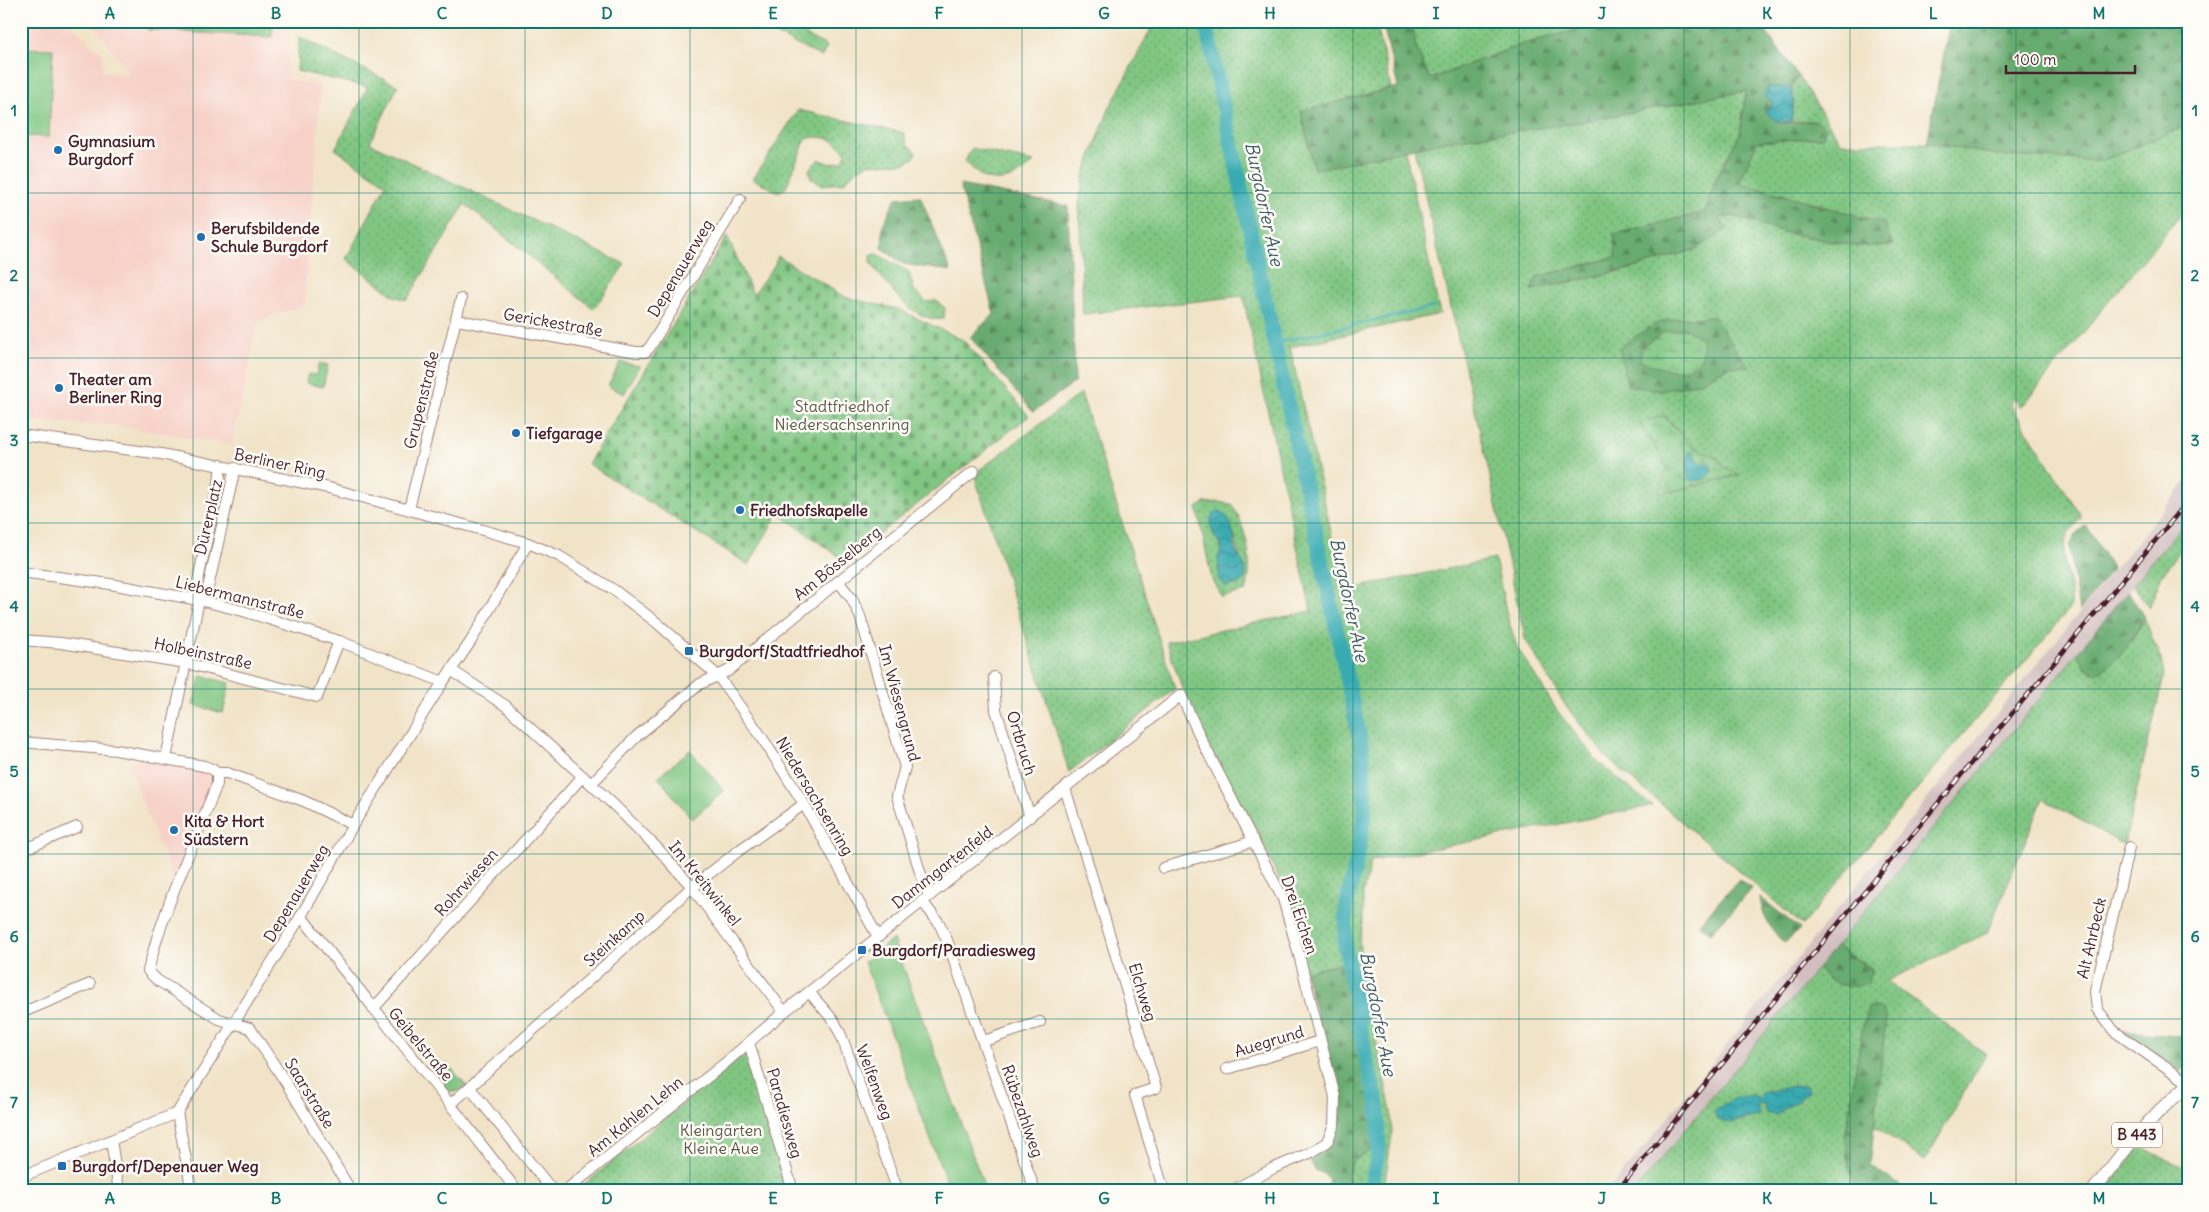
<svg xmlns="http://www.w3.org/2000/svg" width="2209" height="1212" font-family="Delius,sans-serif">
<defs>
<pattern id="grass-dots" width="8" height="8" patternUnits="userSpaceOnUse" patternTransform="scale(1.25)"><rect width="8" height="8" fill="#80c682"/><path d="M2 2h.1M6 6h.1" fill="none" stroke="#6ba06b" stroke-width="1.8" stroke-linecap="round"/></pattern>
<pattern id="forest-firs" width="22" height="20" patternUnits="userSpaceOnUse" patternTransform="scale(1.25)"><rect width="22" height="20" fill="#68ab70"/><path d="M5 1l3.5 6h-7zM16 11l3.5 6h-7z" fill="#588b5c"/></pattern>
<pattern id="wetland-marsh" width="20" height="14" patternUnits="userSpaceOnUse" patternTransform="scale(1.25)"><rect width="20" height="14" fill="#80c682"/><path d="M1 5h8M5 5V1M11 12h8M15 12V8" fill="none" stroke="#6ba06b"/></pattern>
<pattern id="cemetery-stones" width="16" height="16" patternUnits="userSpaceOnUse" patternTransform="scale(1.25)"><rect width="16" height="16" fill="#80c682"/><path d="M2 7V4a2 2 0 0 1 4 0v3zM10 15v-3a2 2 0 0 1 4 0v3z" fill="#6ba06b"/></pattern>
<pattern id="water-waves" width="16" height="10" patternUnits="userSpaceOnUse" patternTransform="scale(1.25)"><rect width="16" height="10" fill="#39abb2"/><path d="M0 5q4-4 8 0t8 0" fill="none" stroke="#328b91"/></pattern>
</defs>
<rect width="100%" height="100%" fill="#fdfcf7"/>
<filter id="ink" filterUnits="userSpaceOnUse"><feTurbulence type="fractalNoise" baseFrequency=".02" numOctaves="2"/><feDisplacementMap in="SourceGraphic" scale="10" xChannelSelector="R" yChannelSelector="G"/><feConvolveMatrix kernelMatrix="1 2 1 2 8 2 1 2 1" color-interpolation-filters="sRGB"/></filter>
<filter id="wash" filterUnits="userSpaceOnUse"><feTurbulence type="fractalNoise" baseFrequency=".0096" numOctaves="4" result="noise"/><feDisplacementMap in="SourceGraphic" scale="20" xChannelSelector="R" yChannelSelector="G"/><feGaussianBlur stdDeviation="1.12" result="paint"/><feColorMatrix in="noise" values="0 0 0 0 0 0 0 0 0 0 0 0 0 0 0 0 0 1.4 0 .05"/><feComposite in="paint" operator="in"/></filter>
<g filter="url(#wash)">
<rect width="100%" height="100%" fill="#f1e3c7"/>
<!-- built -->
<g fill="#f7d1c8">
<path d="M21 21H67L103 55 102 72 131 75 91 21H290L288 80 321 86 304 305 258 321 232 445 112 425 21 421Z"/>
<path d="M137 758 216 775 175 884 128 765Z"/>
</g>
<!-- industrial -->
<path fill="#d2bfc0" d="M2188 479V519L1635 1191H1608Z"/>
<!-- grass -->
<g fill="url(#grass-dots)" stroke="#657256" fill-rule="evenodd">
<path d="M748 21H777L827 46 822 57Z"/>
<path d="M1155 21H1200L1327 607 1356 757 1358 816 1343 905 1341 932 1342 963 1305 972 1287 897 1257 832 1192 716 1166 642 1311 611 1243 296 1083 314 1079 204 1084 175 1109 109Z"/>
<path d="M1209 21H1376L1391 88 1301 112 1314 169 1405 150 1440 314 1290 347 1344 590 1495 559 1508 619 1517 647 1558 712 1599 763 1652 806 1371 861 1363 893V923L1359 942 1368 1000 1391 1111 1392 1135 1385 1181 1386 1191H1375L1383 1152 1381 1107 1349 945 1351 906 1362 856 1368 810 1365 745Z"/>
<path d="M1412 21H1610L1523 44 1430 79 1416 48Z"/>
<path d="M299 37 398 86 370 143 625 264 594 309 465 204 407 300 394 296 346 259 386 184 335 149 368 87 297 71Z"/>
<path d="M1798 76 1841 143H1927L2004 156 2102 161 2188 125V206L2021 408 2014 398 2010 404 2082 517C2047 550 2074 569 2071 607L1802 925 1606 757 1565 705 1525 639 1486 458 1414 148 1451 140 1574 123 1746 91 1740 134 1716 178 1706 212 1614 234 1616 257 1537 277 1532 290 1630 269 1694 250 1727 229 1719 218 1733 216 1787 233 1857 246 1823 205 1739 183 1757 142 1823 137 1817 121H1791L1794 101 1791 88ZM1733 346 1749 367 1730 366 1698 383 1660 391 1627 385ZM1665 416 1692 446 1717 458 1724 467 1740 475 1660 494 1667 467 1662 456 1639 423Z"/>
<path d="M798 110 904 133 907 144 916 152 914 158 904 163 869 164 860 168 843 183 821 185 811 178 809 169 819 159 830 164 843 161 846 153C834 138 826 136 806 138L786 188 778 192 753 179Z"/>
<path d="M972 148 1034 162C1022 175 1002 186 983 177 977 174 970 166 965 161Z"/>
<path d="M877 254 909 272 914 290 927 302 935 300 945 308 944 319C911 323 890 286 871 264V255Z"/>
<path d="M1081 393 1175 689 1069 772 974 474Z"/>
<path d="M1219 502 1232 505C1247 529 1254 564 1246 591L1222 597 1212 580 1197 508 1205 503ZM1234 534 1240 559 1218 572C1218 562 1223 551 1220 543Z"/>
<path d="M2188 519V540L2162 575 2149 608 2133 584Z"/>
<path d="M2144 617 2161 660 2164 675 2124 845 2043 799 1987 933 1887 981 1986 1054 1925 1161 1874 1126 1886 1019 1868 1009 1863 1025 1845 1137C1847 1153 1848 1180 1862 1191H1635L1817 969 1829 980 1872 970 1836 946 2078 652 2084 667 2133 639ZM1793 1086H1807L1808 1093 1775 1115 1764 1103 1757 1105 1761 1099Z"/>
<path d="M747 1052 789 1191H576Z"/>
<path d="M1374 1140 1373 1157 1366 1191H1354L1347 1176 1353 1161 1370 1151Z"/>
<path d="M2140 1147 2188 1170V1188L2166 1182 2153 1191H2106Z"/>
</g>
<!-- forest -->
<g fill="url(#forest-firs)" stroke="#59654e">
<path d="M1382 21H1412L1416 48 1430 79 1523 44 1610 21H1758L1798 76 1791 88 1767 87 1773 102 1770 108 1766 110 1780 123 1817 121 1826 128 1823 137 1757 142 1739 183 1884 223 1893 246H1857L1787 233 1733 216 1719 218 1727 229 1694 250 1630 269 1531 290 1537 277 1616 257 1614 234 1705 212 1716 178 1740 134 1746 91 1574 123 1451 140 1314 170 1301 111 1398 87Z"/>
<path d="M1950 21H2188V125L2102 161 2004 156 1927 143Z"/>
<path d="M960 185 1068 206 1075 382 1033 412 970 337 994 314Z"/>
<path d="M920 196 951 271 903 264 882 248 883 225 896 198Z"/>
<path d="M1714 317 1733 346 1750 367 1730 366 1698 383 1660 391 1627 385 1619 347 1657 323 1679 318Z"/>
<path d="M2086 525 2113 569 2079 611 2069 546 2078 532Z"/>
<path d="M2128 591 2144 617C2131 642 2122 659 2097 673L2084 667 2078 652Z"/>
<path d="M1739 879 1752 889 1711 933 1699 924Z"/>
<path d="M1760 897 1800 929 1784 943C1771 930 1761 915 1760 897Z"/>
<path d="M1836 946 1872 970 1869 982C1848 992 1833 984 1817 969Z"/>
<path d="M1342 963C1346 982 1348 1001 1352 1020 1361 1059 1383 1113 1370 1151L1353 1161 1347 1176 1354 1191H1316L1327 1186 1329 1180 1324 1174 1315 1170 1309 1158C1336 1140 1339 1137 1340 1104L1305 972Z"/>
<path d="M1871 1006 1883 1009 1886 1019 1870 1165 1907 1191C1894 1191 1876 1194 1863 1191 1850 1188 1846 1149 1845 1137L1863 1025 1868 1009Z"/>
<path d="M2123 1031 2188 1037V1066L2179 1072Z"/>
</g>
<!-- wetland -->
<g fill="url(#wetland-marsh)" stroke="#657256">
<path d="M1685 329 1702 339C1702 346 1704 353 1700 359 1688 378 1656 368 1640 360L1642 347 1664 332Z"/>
<path d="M1664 416 1692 446 1717 458 1724 467 1740 475 1659 494 1667 467 1662 456 1639 422Z"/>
</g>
<!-- cemetery -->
<path fill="url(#cemetery-stones)" stroke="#657256" d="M727 236 753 294 774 266 778 256 845 297 898 309 963 340 1029 416 845 561 778 513 749 565 588 464Z"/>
<!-- park -->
<g fill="#80c682" stroke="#657256">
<path d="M149 21H273L272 37 148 30Z"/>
<path d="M21 48 53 49 49 137 21 136Z"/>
<path d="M620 362 640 366 624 394 608 386Z"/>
<path d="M319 363 328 365 323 387 306 383 308 374 316 375Z"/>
<path d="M201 676 230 683 223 713 193 705Z"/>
<path d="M690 750 724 791 692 819 658 777Z"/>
<path d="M893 939 986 1191H950L864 962Z"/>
<path d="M447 1063 466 1086C449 1100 446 1087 435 1074Z"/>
</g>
<!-- water -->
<g fill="url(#water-waves)" stroke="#42656e">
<path d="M1767 87 1791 88 1794 101 1791 121C1778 123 1773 121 1765 110L1770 108 1773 102 1765 96Z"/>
<path d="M1688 452H1692L1700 463 1710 464 1712 470C1709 479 1699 482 1690 480L1687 473Z"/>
<path d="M1220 511C1234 520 1233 536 1236 551 1238 557 1242 560 1244 565 1251 580 1238 586 1225 586L1219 580 1218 558 1222 548 1220 543 1215 538 1210 522 1213 513Z"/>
<path d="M1793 1086H1807L1808 1093 1775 1115 1766 1113 1764 1103 1757 1105 1760 1115 1756 1116 1730 1123 1716 1118 1715 1110 1735 1098 1753 1095 1759 1100 1761 1098 1762 1093Z"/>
<path d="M2165 1182 2188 1188V1191H2153Z"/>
</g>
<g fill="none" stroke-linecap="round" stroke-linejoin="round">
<!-- stream -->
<path stroke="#39abb2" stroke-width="2.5" d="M1275 343 1434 307"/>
<!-- river -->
<path stroke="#39abb2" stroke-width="15" d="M1205 21 1362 747 1365 810 1358 854 1347 903 1345 945 1366 1058 1378 1105 1379 1150 1370 1191"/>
</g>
</g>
<g filter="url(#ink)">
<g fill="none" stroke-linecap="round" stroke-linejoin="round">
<defs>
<g id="minor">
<path d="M457 320 636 352H645L650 347 740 199"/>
<path d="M21 435 161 454 329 488 479 529 528 543 559 556 614 590 656 622 718 676 761 736 804 804 878 937"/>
<path d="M409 509 461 299"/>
<path d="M21 572 110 584 199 600 243 611 339 641 443 682"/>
<path d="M838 581 852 599 860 616 905 767 897 796 925 888 930 895"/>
<path d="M194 599 219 483 221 465"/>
<path d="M205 601 235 468"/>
<path d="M21 640 61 643 186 663 317 697 339 641"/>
<path d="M451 670 506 706 615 806 660 851 692 887 784 1012"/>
<path d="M994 677 996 710 1030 817"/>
<path d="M21 742 116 750 204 766 212 769 217 773H227L304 801 353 825"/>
<path d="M166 758 199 600"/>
<path d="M217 773V784L174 890 157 938 148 971 157 980 219 1019 250 1028 285 1081 351 1191"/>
<path d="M591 784 637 736 700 684 728 671 974 471"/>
<path d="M1065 788 1156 1088 1135 1095 1164 1191"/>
<path d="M2129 847 2095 991 2097 1009 2114 1031 2183 1079 2188 1085"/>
<path d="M21 851 77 827"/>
<path d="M1163 868 1254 841"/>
<path d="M922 901 939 923 947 940 1035 1191"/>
<path d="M301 916C373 1008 447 1098 517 1191"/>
<path d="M809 992 834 1021 841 1035 898 1191"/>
<path d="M373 1009 583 776"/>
<path d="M21 1013 90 984"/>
<path d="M984 1041 1040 1022"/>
<path d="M749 1043 793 1191"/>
<path d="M1227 1069 1320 1041"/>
<path d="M470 1088 553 1191"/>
<path d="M451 1104 692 887 741 849 804 804"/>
<path d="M177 1113 192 1191"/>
<path d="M111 1140 119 1191"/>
<path d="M21 1177 177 1113 301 916 353 825 443 682 471 641 528 543"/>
<path d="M565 1191 724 1064 784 1012 1181 695 1202 741 1283 899 1299 955 1335 1097 1334 1125 1327 1142 1312 1152 1274 1168 1232 1191"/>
</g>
<path id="major" d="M2093 1191 2135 1137 2159 1111 2188 1085"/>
</defs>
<!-- minor casing -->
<use href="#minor" stroke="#9e8179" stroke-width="12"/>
<!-- major casing -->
<use href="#major" stroke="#9e8179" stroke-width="14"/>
<!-- minor -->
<use href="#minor" stroke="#fff" stroke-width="10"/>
<!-- major -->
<use href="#major" stroke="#fff" stroke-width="12"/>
<defs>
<path id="rail" d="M1617 1191 2188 501"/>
</defs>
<!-- rail casing -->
<use href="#rail" stroke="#4a1f2b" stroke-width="4.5"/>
<!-- rail -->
<use href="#rail" stroke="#fdfcf7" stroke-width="2.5" stroke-dasharray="8" stroke-linecap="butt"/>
</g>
</g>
<!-- grid -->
<path fill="none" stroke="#0f766e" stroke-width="1" stroke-opacity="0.55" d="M193 21V1191M359 21V1191M525 21V1191M690 21V1191M856 21V1191M1022 21V1191M1187 21V1191M1353 21V1191M1519 21V1191M1684 21V1191M1850 21V1191M2016 21V1191M21 193H2188M21 358H2188M21 523H2188M21 689H2188M21 854H2188M21 1019H2188"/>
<!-- markers -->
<g fill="#1f6fb2" stroke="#fdfcf7" stroke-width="2">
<circle cx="58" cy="150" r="5"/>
<circle cx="201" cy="237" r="5"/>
<circle cx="59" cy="388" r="5"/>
<circle cx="516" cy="433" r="5"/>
<circle cx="740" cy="510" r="5"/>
<rect x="684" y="646" width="10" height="10" rx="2.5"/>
<circle cx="174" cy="830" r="5"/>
<rect x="857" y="945" width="10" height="10" rx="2.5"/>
<rect x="57" y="1161" width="10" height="10" rx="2.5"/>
</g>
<g text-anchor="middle" stroke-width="5" stroke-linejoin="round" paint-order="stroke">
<!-- shield labels -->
<rect fill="#fdfcf7" stroke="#806168" stroke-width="1" x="2112" y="1122.5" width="50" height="25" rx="4"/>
<g font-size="15" font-weight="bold" fill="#4a1f2b">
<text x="2137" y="1140">B 443</text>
</g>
<!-- poi labels -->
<g font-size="16" font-weight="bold" fill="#4a1f2b" stroke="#fdfcf7" text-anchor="start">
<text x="68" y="147">Gymnasium<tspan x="68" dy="18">Burgdorf</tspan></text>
<text x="211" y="234">Berufsbildende<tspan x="211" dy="18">Schule Burgdorf</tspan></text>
<text x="69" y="385">Theater am<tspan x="69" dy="18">Berliner Ring</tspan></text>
<text x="526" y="439">Tiefgarage</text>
<text x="750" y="516">Friedhofskapelle</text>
<text x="699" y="657">Burgdorf/Stadtfriedhof</text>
<text x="184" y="827">Kita &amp; Hort<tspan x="184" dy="18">Südstern</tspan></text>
<text x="872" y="956">Burgdorf/Paradiesweg</text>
<text x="72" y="1172">Burgdorf/Depenauer Weg</text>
</g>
<!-- street labels -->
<g font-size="16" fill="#4a1f2b" stroke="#fdfcf7">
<text transform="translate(680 268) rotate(-59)" y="6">Depenauerweg</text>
<text transform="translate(553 322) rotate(10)" y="6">Gerickestraße</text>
<text transform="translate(421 400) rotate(-76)" y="6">Grupenstraße</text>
<text transform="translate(280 463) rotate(12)" y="6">Berliner Ring</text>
<text transform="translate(208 517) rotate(-77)" y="6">Dürerplatz</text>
<text transform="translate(837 563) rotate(-39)" y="6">Am Bösselberg</text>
<text transform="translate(240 597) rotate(14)" y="6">Liebermannstraße</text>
<text transform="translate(203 653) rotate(12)" y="6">Holbeinstraße</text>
<text transform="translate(900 703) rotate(75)" y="6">Im Wiesengrund</text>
<text transform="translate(1022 743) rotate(73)" y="6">Ortbruch</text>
<text transform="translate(815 796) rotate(59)" y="6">Niedersachsenring</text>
<text transform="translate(942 867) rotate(-38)" y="6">Dammgartenfeld</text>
<text transform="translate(466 882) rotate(-48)" y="6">Rohrwiesen</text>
<text transform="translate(705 883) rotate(51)" y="6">Im Kreitwinkel</text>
<text transform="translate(296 893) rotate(-59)" y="6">Depenauerweg</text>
<text transform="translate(1300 915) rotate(71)" y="6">Drei Eichen</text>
<text transform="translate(614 938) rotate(-42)" y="6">Steinkamp</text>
<text transform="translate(2091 938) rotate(-77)" y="6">Alt Ahrbeck</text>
<text transform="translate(1143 992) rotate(73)" y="6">Elchweg</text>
<text transform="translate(1269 1041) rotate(-17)" y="6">Auegrund</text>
<text transform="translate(421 1044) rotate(50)" y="6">Geibelstraße</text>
<text transform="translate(875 1082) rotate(70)" y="6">Welfenweg</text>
<text transform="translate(310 1093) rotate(58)" y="6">Saarstraße</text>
<text transform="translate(1023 1111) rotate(71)" y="6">Rübezahlweg</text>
<text transform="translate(785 1113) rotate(74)" y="6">Paradiesweg</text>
<text transform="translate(635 1116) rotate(-39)" y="6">Am Kahlen Lehn</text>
</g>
<!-- park labels -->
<g font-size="16" fill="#5d5949" stroke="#fdfcf7">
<text x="842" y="412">Stadtfriedhof<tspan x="842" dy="18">Niedersachsenring</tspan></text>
<text x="721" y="1136">Kleingärten<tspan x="721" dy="18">Kleine Aue</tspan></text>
</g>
<!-- water labels -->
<g font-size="18" font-style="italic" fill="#425e68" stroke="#fdfcf7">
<text transform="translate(1264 204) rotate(78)" y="6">Burgdorfer Aue</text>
<text transform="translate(1349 600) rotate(78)" y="6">Burgdorfer Aue</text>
<text transform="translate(1378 1014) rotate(79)" y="6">Burgdorfer Aue</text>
</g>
</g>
<!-- margin -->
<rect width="2209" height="1212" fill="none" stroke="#fdfcf7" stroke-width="55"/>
<!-- scale -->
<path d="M2006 65v8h129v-8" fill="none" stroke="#4a1f2b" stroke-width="2.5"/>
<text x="2014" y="65" font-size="15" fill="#4a1f2b" stroke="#fdfcf7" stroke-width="4" paint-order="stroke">100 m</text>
<rect x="28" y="28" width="2154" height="1156" fill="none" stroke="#0f766e" stroke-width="2"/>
<g font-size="16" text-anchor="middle" font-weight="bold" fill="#0f766e">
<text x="110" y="19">A</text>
<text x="276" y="19">B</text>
<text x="442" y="19">C</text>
<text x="607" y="19">D</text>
<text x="773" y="19">E</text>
<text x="939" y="19">F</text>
<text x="1104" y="19">G</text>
<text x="1270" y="19">H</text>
<text x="1436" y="19">I</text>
<text x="1602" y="19">J</text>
<text x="1767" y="19">K</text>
<text x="1933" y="19">L</text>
<text x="2099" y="19">M</text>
<text x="14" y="116">1</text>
<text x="2195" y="116">1</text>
<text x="14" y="281">2</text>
<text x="2195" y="281">2</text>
<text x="14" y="446">3</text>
<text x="2195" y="446">3</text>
<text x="14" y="612">4</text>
<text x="2195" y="612">4</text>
<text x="14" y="777">5</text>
<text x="2195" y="777">5</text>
<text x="14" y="942">6</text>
<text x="2195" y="942">6</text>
<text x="14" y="1108">7</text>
<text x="2195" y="1108">7</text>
<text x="110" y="1204">A</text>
<text x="276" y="1204">B</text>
<text x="442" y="1204">C</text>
<text x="607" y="1204">D</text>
<text x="773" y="1204">E</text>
<text x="939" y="1204">F</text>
<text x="1104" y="1204">G</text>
<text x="1270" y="1204">H</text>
<text x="1436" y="1204">I</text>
<text x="1602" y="1204">J</text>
<text x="1767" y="1204">K</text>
<text x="1933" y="1204">L</text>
<text x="2099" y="1204">M</text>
</g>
</svg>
